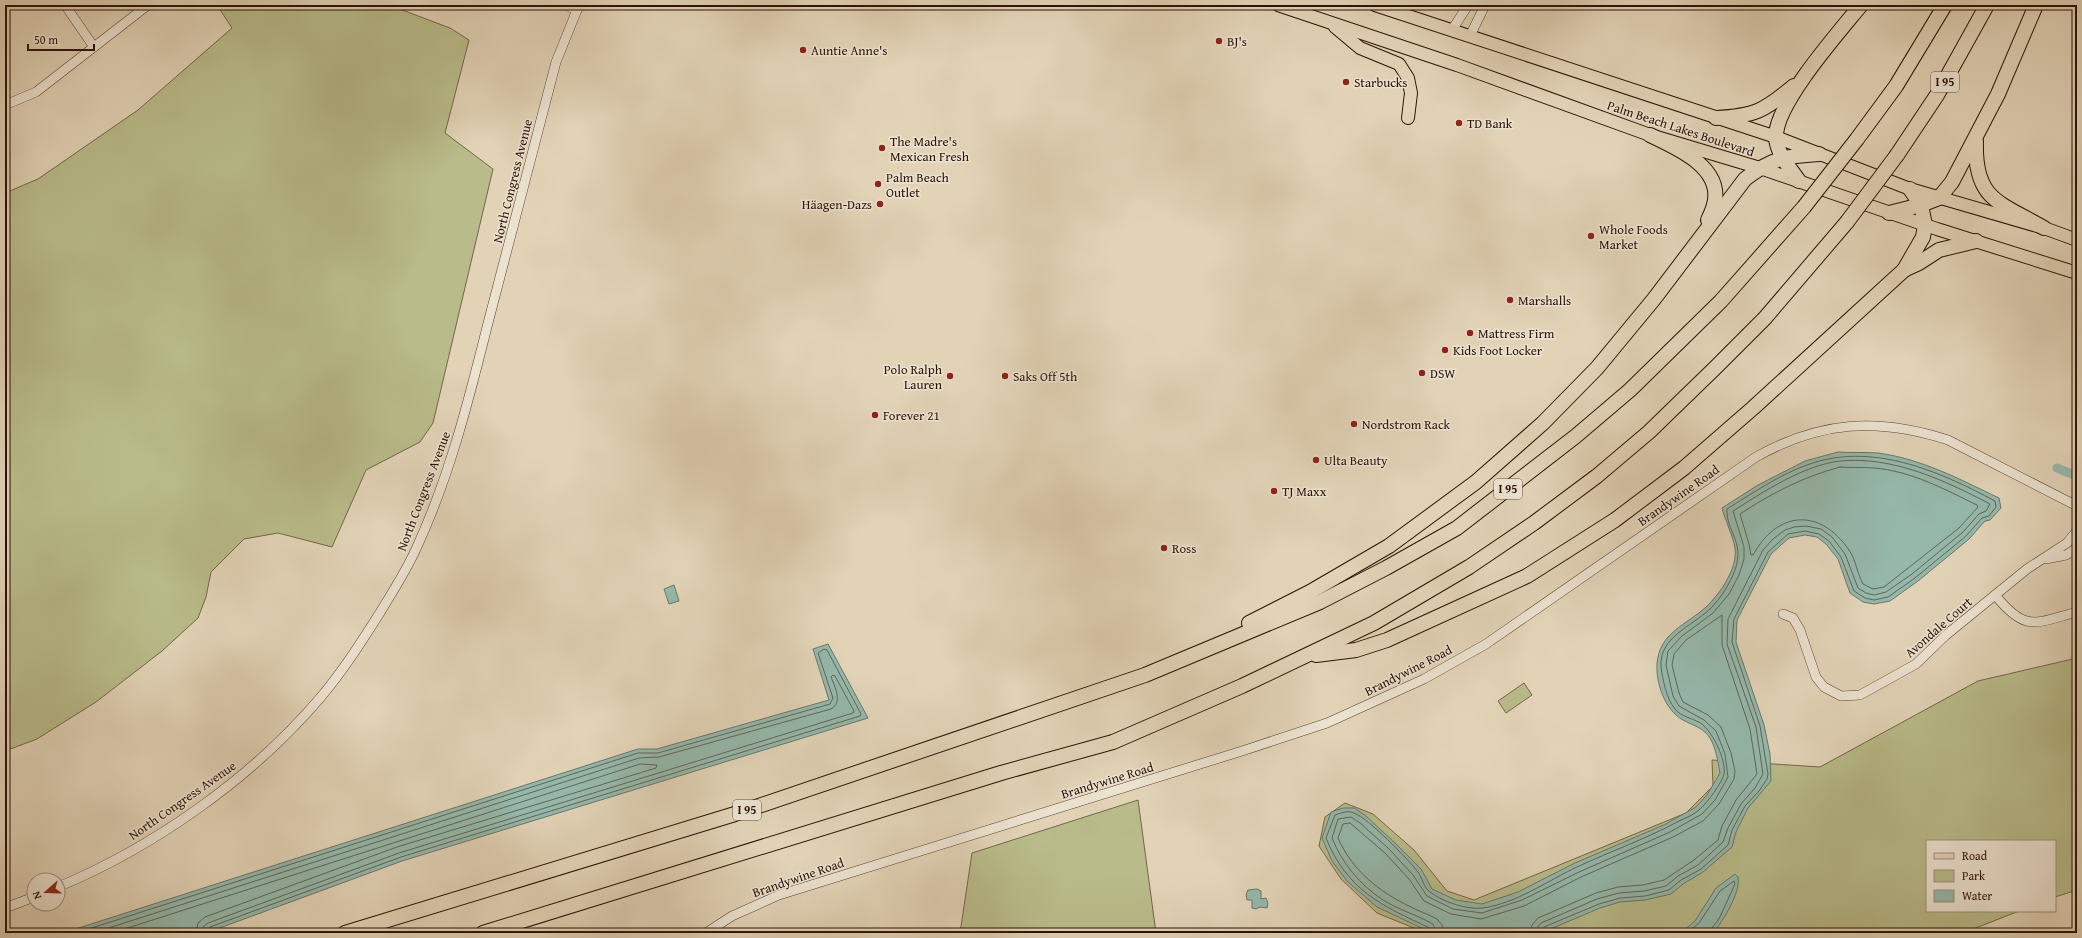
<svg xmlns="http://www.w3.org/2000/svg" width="2082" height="938" font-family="'Gentium Book Plus',serif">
<rect width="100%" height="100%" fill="#e2d3b7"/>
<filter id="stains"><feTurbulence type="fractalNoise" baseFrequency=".005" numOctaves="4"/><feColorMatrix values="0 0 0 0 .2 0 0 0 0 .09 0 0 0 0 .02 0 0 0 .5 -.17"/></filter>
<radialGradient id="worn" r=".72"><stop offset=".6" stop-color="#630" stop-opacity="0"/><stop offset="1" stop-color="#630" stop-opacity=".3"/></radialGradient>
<!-- green -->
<g fill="#b9bb8a" stroke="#726748">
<path d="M217 5H389L450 28 469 40 445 133 493 169 433 423 420 442 366 470 332 547 278 533 244 539 211 572 206 597 198 618 162 651 96 702 37 739 5 751V193L38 179 138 110 232 28Z"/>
<path d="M2077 658V890L2055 897V841H1927V911H2019L1963 933H1426L1377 913 1341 879 1319 846 1325 817 1345 803 1373 814 1414 850 1447 891 1474 900 1686 813 1713 786 1712 760 1820 767 1978 681Z"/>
<path d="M1524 683 1532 695 1506 713 1498 701Z"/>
<path d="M1138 800 1156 933H960L972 853Z"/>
</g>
<!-- water -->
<g fill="#95b8ab" stroke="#6b7669">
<path d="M1838 452C1851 453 1865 452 1878 453 1922 459 1959 479 1999 498L2001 508 1990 520 1985 521 1969 539 1918 581 1890 601 1874 604 1863 602 1850 593 1838 559 1826 544 1817 537 1805 535 1789 538 1771 554 1737 620 1736 642 1764 725 1770 754 1771 781 1748 808 1736 832 1732 847 1703 872 1683 884 1671 894 1645 900 1620 902 1600 908 1541 933H1432L1377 907 1347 881 1332 861 1322 838 1331 812 1343 808H1354L1366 816 1395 843 1421 869 1432 889 1456 900 1482 904 1518 892 1575 863 1666 824 1696 807 1707 795 1720 773C1718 762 1716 748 1710 738 1704 728 1692 725 1683 720 1665 710 1656 684 1657 664 1659 633 1686 625 1706 607 1720 594 1738 568 1735 548 1733 536 1725 520 1722 508L1758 485 1805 461Z"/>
<path d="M674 585 679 601 669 604 664 589Z"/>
<path d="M828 644 868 718 402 861 206 933H63L638 749H657L829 700 813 649Z"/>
<path d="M1735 874 1738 877C1741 892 1723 921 1713 933H1681L1695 921 1716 888Z"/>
<path d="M1257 889 1261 891V899L1266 898 1268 903 1267 908 1260 907 1256 909 1252 908V900H1247L1246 895 1248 890Z"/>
</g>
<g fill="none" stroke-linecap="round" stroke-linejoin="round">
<!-- shore -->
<g stroke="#606658" stroke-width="1">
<path d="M1840 467C1851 468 1863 467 1874 468 1911 471 1944 489 1977 505L1978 507 1959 528 1884 587 1873 589 1863 584C1857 573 1856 560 1849 550 1820 508 1778 510 1753 555H1751L1749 544 1740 514C1772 493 1803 477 1840 467Z"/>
<path d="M76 933 638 753H658L830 704 833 698 818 653 824 649 827 650 861 714 860 716 401 857 210 927 207 933"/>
<path d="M93 933 639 758 659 757 831 709C843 702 835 687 831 677L833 675 835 676 854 711 853 713 399 853 208 923 203 927 202 933"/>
<path d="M112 933 640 764 657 765 656 768 397 847 205 917 198 923 196 933"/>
<path d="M1432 933 1430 928C1382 906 1347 890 1326 838L1335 815C1341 813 1348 810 1354 813 1368 818 1408 859 1418 872 1422 878 1424 888 1430 892 1443 902 1467 910 1483 908 1517 903 1547 881 1577 867 1611 851 1646 839 1679 821 1685 818 1694 815 1699 810 1707 803 1722 783 1724 774 1726 759 1713 733 1702 724 1693 718 1681 717 1675 709 1666 698 1663 680 1661 667 1659 637 1691 627 1710 609 1720 599 1730 584 1735 570 1745 541 1726 532 1727 509 1753 493 1779 475 1807 465 1871 441 1939 471 1995 501L1996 507 1989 516 1982 518 1966 536 1915 578 1888 597 1874 600 1865 598 1854 591 1841 557 1829 541 1819 534 1805 531 1788 534 1768 552 1734 619 1732 642 1760 726 1768 774 1767 779 1759 791 1745 806 1732 830 1728 845 1701 869 1681 880 1669 890 1645 896 1620 898 1599 904 1544 927 1541 933"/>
<path d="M1437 933 1433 924C1417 915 1399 910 1383 900 1360 885 1342 863 1332 838L1338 819 1351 817 1360 823 1389 849 1413 875 1427 896 1453 909 1482 913 1522 900 1579 872 1670 832 1702 814 1715 800 1728 777 1725 754 1716 731 1704 720 1679 706 1673 696 1666 665 1668 651 1682 636 1713 613 1729 594 1739 575 1744 559V547L1733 511C1763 492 1804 465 1840 461 1893 456 1944 480 1990 504L1986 511 1979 514 1963 532 1912 574 1886 592 1874 595 1866 593 1858 588 1845 554 1832 537 1821 529 1806 526 1794 527 1785 530 1773 539 1763 550 1728 619 1727 644 1756 727 1763 774 1755 788 1741 804 1728 828 1723 842 1698 865 1678 876 1666 886 1644 891 1619 893 1597 899 1541 923 1537 928 1536 933"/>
<path d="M1443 933 1442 925 1437 919C1428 914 1418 911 1409 906 1378 891 1352 870 1338 838L1343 824 1350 823 1385 853 1409 879 1424 901 1451 914 1481 919 1524 906 1581 877 1673 837 1703 821 1719 804 1734 779 1735 771 1731 753 1721 727 1708 715 1683 702 1679 693 1672 665 1674 654 1686 640 1722 615V645L1750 729 1757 774 1736 800 1722 826 1718 840 1694 860 1664 880 1643 885 1618 887 1596 893 1538 918 1532 925 1530 933"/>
<path d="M1687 933 1699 923 1720 891 1734 881 1735 884 1719 919 1711 929 1710 933"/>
</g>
<!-- canal -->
<path stroke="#95b8ab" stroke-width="9" d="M2057 468 2077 476"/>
<defs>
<g id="minor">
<path d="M65 5 94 47"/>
<path d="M565 5 577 10"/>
<path d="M1452 30 1468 5"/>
<path d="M1470 36 1485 5"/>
<path d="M5 105 36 92 148 5"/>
<path d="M2046 559 2066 555 2077 548"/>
<path d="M1995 595C2026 633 2035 623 2077 612"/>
<path d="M1783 614 1793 618 1800 630 1816 677 1824 687 1841 696 1860 695 1916 664 1946 635 2027 569 2067 543 2077 531"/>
<path d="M58 887C154 847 252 778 320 698 343 671 362 641 381 611 393 591 406 571 416 549 449 478 468 403 487 327 510 239 533 150 556 62L579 5"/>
<path d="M5 908 34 897"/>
<path d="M706 933 732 916 779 895 1242 751 1327 723 1424 679 1486 644 1756 457C1820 421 1878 417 1948 440L2077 506"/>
</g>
<g id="major">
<path d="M1278 5 1457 65 1650 135 1760 168 1937 229 2077 273"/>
<path d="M1375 5 1776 137 1910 189 2044 228 2077 240"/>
<path d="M1335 27 1360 48 1399 64 1408 78 1411 93 1408 118"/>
</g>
<g id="highway">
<path d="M1716 118C1755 116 1764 111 1794 86"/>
<path d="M1650 135C1674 147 1720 165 1715 200 1714 207 1711 214 1708 220"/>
<path d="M1857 139 1896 86 1945 5"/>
<path d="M1976 141C1974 200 1999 202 2044 228"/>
<path d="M1897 155 1937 95 1987 5"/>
<path d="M1799 181C1790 168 1776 153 1776 136 1776 103 1839 32 1861 5"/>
<path d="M1889 213 1921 205 1939 198 1952 182 1998 94 2036 5"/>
<path d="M1904 270 1919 263 1939 250 1976 241"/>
<path d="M1249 623 1310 592 1389 546 1476 482 1543 423 1597 368 1654 299 1745 179C1772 158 1786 156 1819 154"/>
<path d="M1316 655 1356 650 1387 640 1527 576 1615 520 1684 468 1753 408 1904 270 1923 237 1925 225 1921 205 1910 189"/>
<path d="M345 933 735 814 1145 675 1320 602 1386 568 1457 528 1576 436 1630 390 1721 301 1804 207"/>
<path d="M483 933 1001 773 1113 742 1242 686 1374 623 1469 567 1534 523 1597 476 1649 432 1715 368 1765 318 1847 222"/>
</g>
</defs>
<!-- minor casing -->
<use href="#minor" stroke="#594332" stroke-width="10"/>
<!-- major casing -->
<use href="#major" stroke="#2b1306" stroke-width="14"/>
<!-- highway casing -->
<use href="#highway" stroke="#2b1306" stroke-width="16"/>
<!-- minor -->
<use href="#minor" stroke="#ece2d0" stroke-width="9"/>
<!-- major -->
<use href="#major" stroke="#e2d3b7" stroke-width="12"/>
<!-- highway -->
<use href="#highway" stroke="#e2d3b7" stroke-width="14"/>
<defs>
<g id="highway-bridge">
<path d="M1804 207 1857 139"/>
<path d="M1847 222 1897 155"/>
</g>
</defs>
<!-- highway-bridge casing -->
<use href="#highway-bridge" stroke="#2b1306" stroke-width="16" stroke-linecap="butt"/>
<!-- highway-bridge -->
<use href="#highway-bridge" stroke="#e2d3b7" stroke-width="14"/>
</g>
<!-- markers -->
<g fill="#8f2418" stroke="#ece2d0" stroke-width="1.5">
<circle cx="1219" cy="41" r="4"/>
<circle cx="803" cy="50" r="4"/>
<circle cx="1346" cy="82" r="4"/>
<circle cx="1459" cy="123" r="4"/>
<circle cx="882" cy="148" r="4"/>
<circle cx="878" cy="184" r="4"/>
<circle cx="880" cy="204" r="4"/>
<circle cx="1591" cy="236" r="4"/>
<circle cx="1510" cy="300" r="4"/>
<circle cx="1470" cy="333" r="4"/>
<circle cx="1445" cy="350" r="4"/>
<circle cx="1422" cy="373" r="4"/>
<circle cx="950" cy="376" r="4"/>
<circle cx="1005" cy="376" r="4"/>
<circle cx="875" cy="415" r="4"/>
<circle cx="1354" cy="424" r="4"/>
<circle cx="1316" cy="460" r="4"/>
<circle cx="1274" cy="491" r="4"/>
<circle cx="1164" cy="548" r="4"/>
</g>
<g text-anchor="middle" stroke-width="3" stroke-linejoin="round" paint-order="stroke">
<!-- shield labels -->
<g fill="#ece2d0" stroke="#655143" stroke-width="1">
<rect x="1931" y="72" width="28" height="20" rx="3"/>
<rect x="1494" y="479" width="28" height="20" rx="3"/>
<rect x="733" y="800" width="28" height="20" rx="3"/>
</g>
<g font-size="12" font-weight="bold" fill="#2b1306">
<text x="1945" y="86">I 95</text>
<text x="1508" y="493">I 95</text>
<text x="747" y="814">I 95</text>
</g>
<!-- poi labels -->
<g font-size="13" fill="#2b1306" stroke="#ece2d0" text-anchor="start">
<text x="1227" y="46">BJ's</text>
<text x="811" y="55">Auntie Anne's</text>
<text x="1354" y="87">Starbucks</text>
<text x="1467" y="128">TD Bank</text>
<text x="890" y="146">The Madre's<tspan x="890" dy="15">Mexican Fresh</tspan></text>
<text x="886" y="182">Palm Beach<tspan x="886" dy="15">Outlet</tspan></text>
<text x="872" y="209" text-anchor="end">Häagen-Dazs</text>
<text x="1599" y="234">Whole Foods<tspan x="1599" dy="15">Market</tspan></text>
<text x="1518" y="305">Marshalls</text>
<text x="1478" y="338">Mattress Firm</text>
<text x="1453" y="355">Kids Foot Locker</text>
<text x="942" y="374" text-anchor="end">Polo Ralph<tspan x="942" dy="15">Lauren</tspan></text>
<text x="1430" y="378">DSW</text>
<text x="1013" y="381">Saks Off 5th</text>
<text x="883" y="420">Forever 21</text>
<text x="1362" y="429">Nordstrom Rack</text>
<text x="1324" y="465">Ulta Beauty</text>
<text x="1282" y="496">TJ Maxx</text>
<text x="1172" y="553">Ross</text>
</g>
<!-- street labels -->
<g font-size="13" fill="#2b1306" stroke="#ece2d0">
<text transform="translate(1681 128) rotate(18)" y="5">Palm Beach Lakes Boulevard</text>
<text transform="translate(512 181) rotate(-76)" y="5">North Congress Avenue</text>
<text transform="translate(423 491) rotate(-69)" y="5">North Congress Avenue</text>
<text transform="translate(1678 495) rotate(-35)" y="5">Brandywine Road</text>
<text transform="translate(1938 627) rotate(-41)" y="5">Avondale Court</text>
<text transform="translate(1408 670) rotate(-27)" y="5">Brandywine Road</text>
<text transform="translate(1107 780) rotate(-17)" y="5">Brandywine Road</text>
<text transform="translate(182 800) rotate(-35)" y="5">North Congress Avenue</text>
<text transform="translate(798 877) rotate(-19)" y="5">Brandywine Road</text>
</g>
</g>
<!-- margin -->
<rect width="2082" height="938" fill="none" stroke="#e2d3b7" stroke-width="20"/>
<rect x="6" y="6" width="2070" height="926" fill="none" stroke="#2b1306" stroke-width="2"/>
<rect x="10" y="10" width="2062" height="918" fill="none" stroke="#2b1306"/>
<!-- legend -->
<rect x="1926" y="840" width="130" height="72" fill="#ece2d0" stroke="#9f8f7f"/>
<rect x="1934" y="853" width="20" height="6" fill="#e2d3b7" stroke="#9f8f7f"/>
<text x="1962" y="860" font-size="12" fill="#2b1306">Road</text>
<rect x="1934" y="870" width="20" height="12" fill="#b9bb8a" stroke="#9f8f7f"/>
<text x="1962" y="880" font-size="12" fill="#2b1306">Park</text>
<rect x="1934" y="890" width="20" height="12" fill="#95b8ab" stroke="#9f8f7f"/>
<text x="1962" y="900" font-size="12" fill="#2b1306">Water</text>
<!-- north arrow -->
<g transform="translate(46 892) rotate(250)"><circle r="19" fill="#ece2d0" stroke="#9f8f7f"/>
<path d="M0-3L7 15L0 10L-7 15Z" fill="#8f2418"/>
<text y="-6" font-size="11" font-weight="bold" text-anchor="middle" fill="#2b1306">N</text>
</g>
<!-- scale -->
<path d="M28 44v6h66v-6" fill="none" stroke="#2b1306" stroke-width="2"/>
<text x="34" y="44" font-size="12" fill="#2b1306" stroke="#ece2d0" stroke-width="3" paint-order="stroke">50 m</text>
<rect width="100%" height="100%" filter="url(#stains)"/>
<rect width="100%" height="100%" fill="url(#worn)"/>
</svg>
